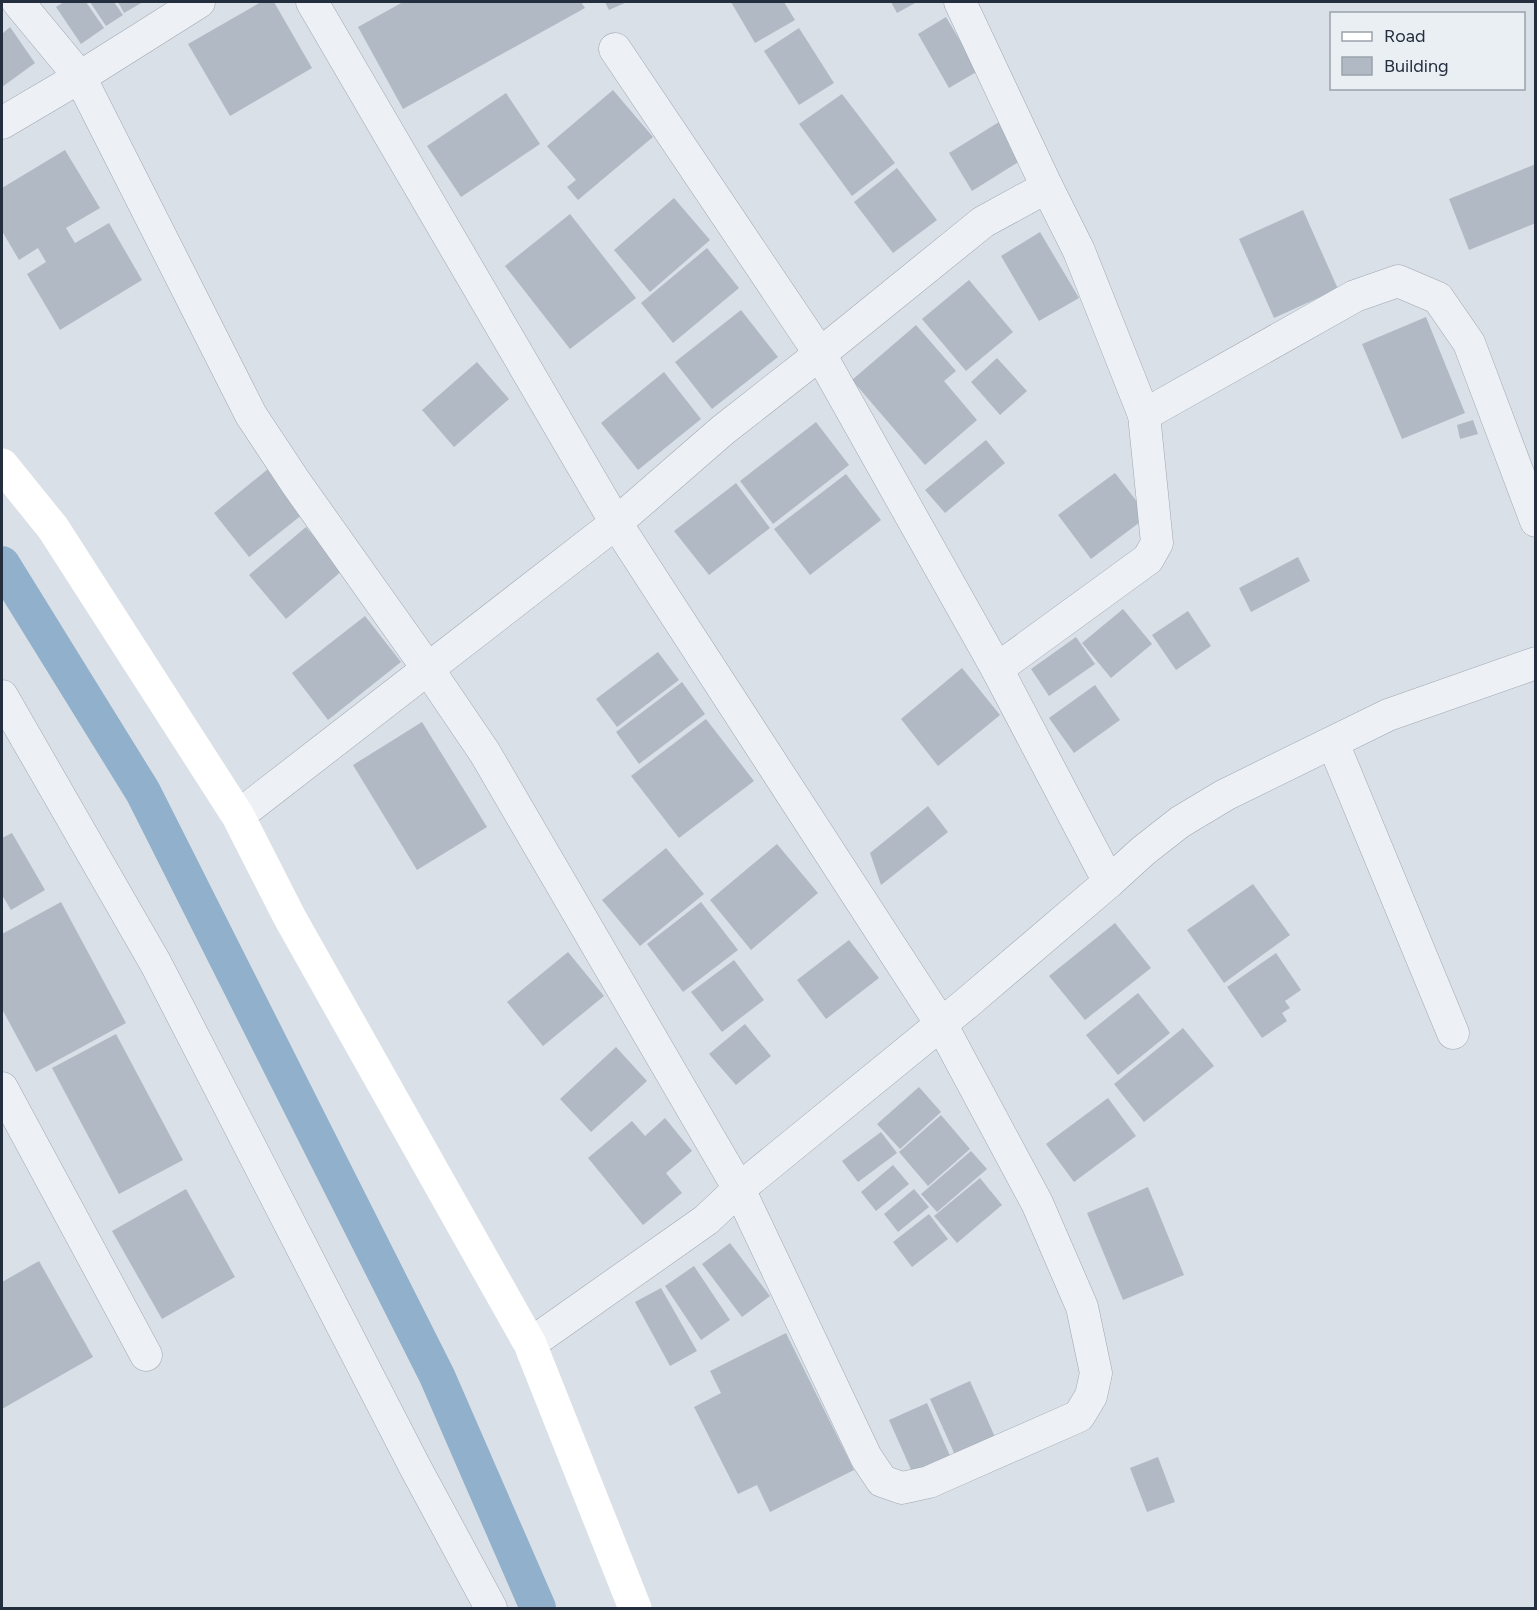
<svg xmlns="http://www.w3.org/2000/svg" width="1537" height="1610" font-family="Figtree,sans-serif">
<rect width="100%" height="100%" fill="#dae0e7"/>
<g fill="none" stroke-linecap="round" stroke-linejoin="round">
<!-- canal -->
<path stroke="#91b0cb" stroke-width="36" d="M2 564 143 792 437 1376 538 1608"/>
</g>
<!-- building -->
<g fill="#b1b9c4">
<path d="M64 2H86L104 28 81 44 56 7Z"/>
<path d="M90 2H114L123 15 106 26Z"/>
<path d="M118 2H143L124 13Z"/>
<path d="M261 2H274L312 68 230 116 188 44Z"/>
<path d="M403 2H581L585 8 403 109 358 27Z"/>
<path d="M605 2H627L609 10Z"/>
<path d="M731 2H784L795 20 755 43Z"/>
<path d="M891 2H917L897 13Z"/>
<path d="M946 17 978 71 949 88 918 34Z"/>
<path d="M10 27 35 63 2 87V34Z"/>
<path d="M799 28 834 83 799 105 764 51Z"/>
<path d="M613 90 653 137 578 200 567 187 576 180 547 146Z"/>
<path d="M506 93 540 144 461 197 427 146Z"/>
<path d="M842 94 895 163 852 196 799 124Z"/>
<path d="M999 122 1023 159 972 191 949 153Z"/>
<path d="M65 150 100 208 66 228 75 243 109 223 142 280 60 330 27 274 46 262 38 248 19 260 2 231V188Z"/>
<path d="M1536 164V223L1469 250 1449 199Z"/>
<path d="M897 168 937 220 893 253 854 202Z"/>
<path d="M674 198 710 240 650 292 614 250Z"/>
<path d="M1303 210 1338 289 1274 318 1239 239Z"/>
<path d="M570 214 636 298 570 349 505 266Z"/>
<path d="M1040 232 1079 298 1039 321 1001 256Z"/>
<path d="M707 248 739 288 673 343 641 303Z"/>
<path d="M969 280 1013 332 966 371 922 319Z"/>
<path d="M741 310 778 357 712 409 675 362Z"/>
<path d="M1426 317 1465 413 1402 439 1362 344Z"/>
<path d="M916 325 956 371 944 381 977 420 925 465 852 380Z"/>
<path d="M997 358 1027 391 1000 415 971 382Z"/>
<path d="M477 362 509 399 454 447 422 410Z"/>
<path d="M664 372 701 419 638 470 601 423Z"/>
<path d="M1473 420 1478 434 1460 439 1457 425Z"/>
<path d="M816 422 849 465 773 524 740 481Z"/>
<path d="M986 440 1005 463 945 513 925 490Z"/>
<path d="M268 469 303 514 249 557 214 513Z"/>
<path d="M1115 473 1148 516 1091 559 1058 515Z"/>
<path d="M846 474 881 520 810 575 774 529Z"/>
<path d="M736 483 770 528 709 575 674 531Z"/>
<path d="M306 527 343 570 286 619 249 575Z"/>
<path d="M1298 557 1310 581 1251 612 1239 588Z"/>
<path d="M1123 609 1152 644 1111 678 1082 643Z"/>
<path d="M1188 611 1211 646 1176 670 1152 635Z"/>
<path d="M365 616 401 662 328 720 292 673Z"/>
<path d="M1076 637 1095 664 1049 696 1031 669Z"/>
<path d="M658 652 679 680 617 727 596 699Z"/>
<path d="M962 668 1000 715 938 766 901 719Z"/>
<path d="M682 682 705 714 639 764 616 732Z"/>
<path d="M1095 685 1120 720 1074 753 1049 718Z"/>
<path d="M706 719 754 781 679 838 631 776Z"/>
<path d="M422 722 487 827 417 870 353 765Z"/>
<path d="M928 806 948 832 881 885 870 853Z"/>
<path d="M12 833 45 890 11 910 2 895V838Z"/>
<path d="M777 844 818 893 751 950 710 900Z"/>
<path d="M666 848 704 894 640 946 602 900Z"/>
<path d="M1253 884 1290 935 1224 983 1187 930Z"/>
<path d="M61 902 126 1023 36 1072 2 1009V934Z"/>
<path d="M701 902 738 950 683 992 647 944Z"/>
<path d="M1115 923 1151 968 1085 1020 1049 976Z"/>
<path d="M849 940 879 978 826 1019 797 980Z"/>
<path d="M568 952 604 996 543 1046 507 1002Z"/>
<path d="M1276 953 1301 990 1285 1001 1290 1008 1282 1013 1287 1021 1262 1038 1227 987Z"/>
<path d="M734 960 764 1000 722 1032 691 992Z"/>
<path d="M1138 993 1170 1033 1118 1075 1086 1035Z"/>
<path d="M745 1024 771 1056 736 1085 709 1054Z"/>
<path d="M1183 1028 1214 1066 1144 1122 1114 1084Z"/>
<path d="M116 1034 183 1160 119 1194 52 1068Z"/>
<path d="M616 1047 647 1081 591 1132 560 1099Z"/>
<path d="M919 1087 941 1112 900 1149 877 1124Z"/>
<path d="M1108 1098 1136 1136 1074 1182 1046 1144Z"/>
<path d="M941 1115 970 1149 928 1186 899 1152Z"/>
<path d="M665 1118 692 1151 666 1173 682 1193 643 1225 588 1158 632 1121 645 1136Z"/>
<path d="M881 1132 897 1153 858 1182 842 1161Z"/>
<path d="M971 1151 987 1169 937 1212 921 1194Z"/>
<path d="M893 1165 909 1184 876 1211 861 1192Z"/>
<path d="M980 1178 1002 1205 957 1243 934 1216Z"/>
<path d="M1148 1187 1184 1275 1123 1300 1087 1213Z"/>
<path d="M186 1189 235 1277 162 1319 112 1231Z"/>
<path d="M914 1189 929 1207 898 1232 884 1214Z"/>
<path d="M929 1214 948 1239 912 1267 893 1242Z"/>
<path d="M730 1243 770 1296 742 1317 702 1264Z"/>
<path d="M39 1261 93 1357 2 1409V1282Z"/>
<path d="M694 1266 730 1320 701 1340 665 1286Z"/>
<path d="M661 1288 697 1351 670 1366 635 1302Z"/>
<path d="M786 1333 854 1470 770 1512 757 1485 738 1494 694 1407 721 1393 710 1371Z"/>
<path d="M970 1381 995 1437 955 1455 930 1399Z"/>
<path d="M927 1403 951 1458 913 1474 889 1420Z"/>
<path d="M1158 1457 1175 1502 1147 1512 1130 1468Z"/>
</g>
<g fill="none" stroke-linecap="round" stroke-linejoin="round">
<defs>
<g id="street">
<path d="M18 2 80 77 251 415 296 483 428 669 485 753 739 1189 866 1457 882 1481 902 1488 929 1482 1079 1416 1091 1396 1096 1373 1082 1307 1037 1203 941 1024 616 523 312 2"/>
<path d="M960 2 1047 187 1079 251 1144 415 1157 543 1148 559 997 669"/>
<path d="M615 49 820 354 997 669 1109 882"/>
<path d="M2 123 80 77 199 2"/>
<path d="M1144 415 1355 296 1398 281 1438 298 1469 343 1536 521"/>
<path d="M2 696 156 964 415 1467 491 1608"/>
<path d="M1333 743 1453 1033"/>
<path d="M238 816 616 523 723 430 820 354 983 222 1047 187"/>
<path d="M2 1088 146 1355"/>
<path d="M530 1344 706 1220 739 1189 967 1003 1109 882 1143 851 1180 822 1225 795 1388 715 1536 663"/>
</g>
</defs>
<!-- street casing -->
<use href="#street" stroke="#9fa7b1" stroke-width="33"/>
<!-- street -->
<use href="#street" stroke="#edf0f5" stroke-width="32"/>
<!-- secondary -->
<path stroke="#fff" stroke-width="33" d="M2 465 53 528 238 816 290 918 530 1344 635 1608"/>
</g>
<!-- border -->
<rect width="1537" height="1610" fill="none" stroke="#232e3e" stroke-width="6"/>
<!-- legend -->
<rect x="1330" y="12" width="195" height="78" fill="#eaeff4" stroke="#9aa2ab" stroke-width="1.5"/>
<rect x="1342" y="32" width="30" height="9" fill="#ffffff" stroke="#9aa2ab" stroke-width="1.5"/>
<text x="1384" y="42" font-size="18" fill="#232e3e">Road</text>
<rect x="1342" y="57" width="30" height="18" fill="#b1b9c4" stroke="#9aa2ab" stroke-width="1.5"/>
<text x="1384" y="72" font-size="18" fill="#232e3e">Building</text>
</svg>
